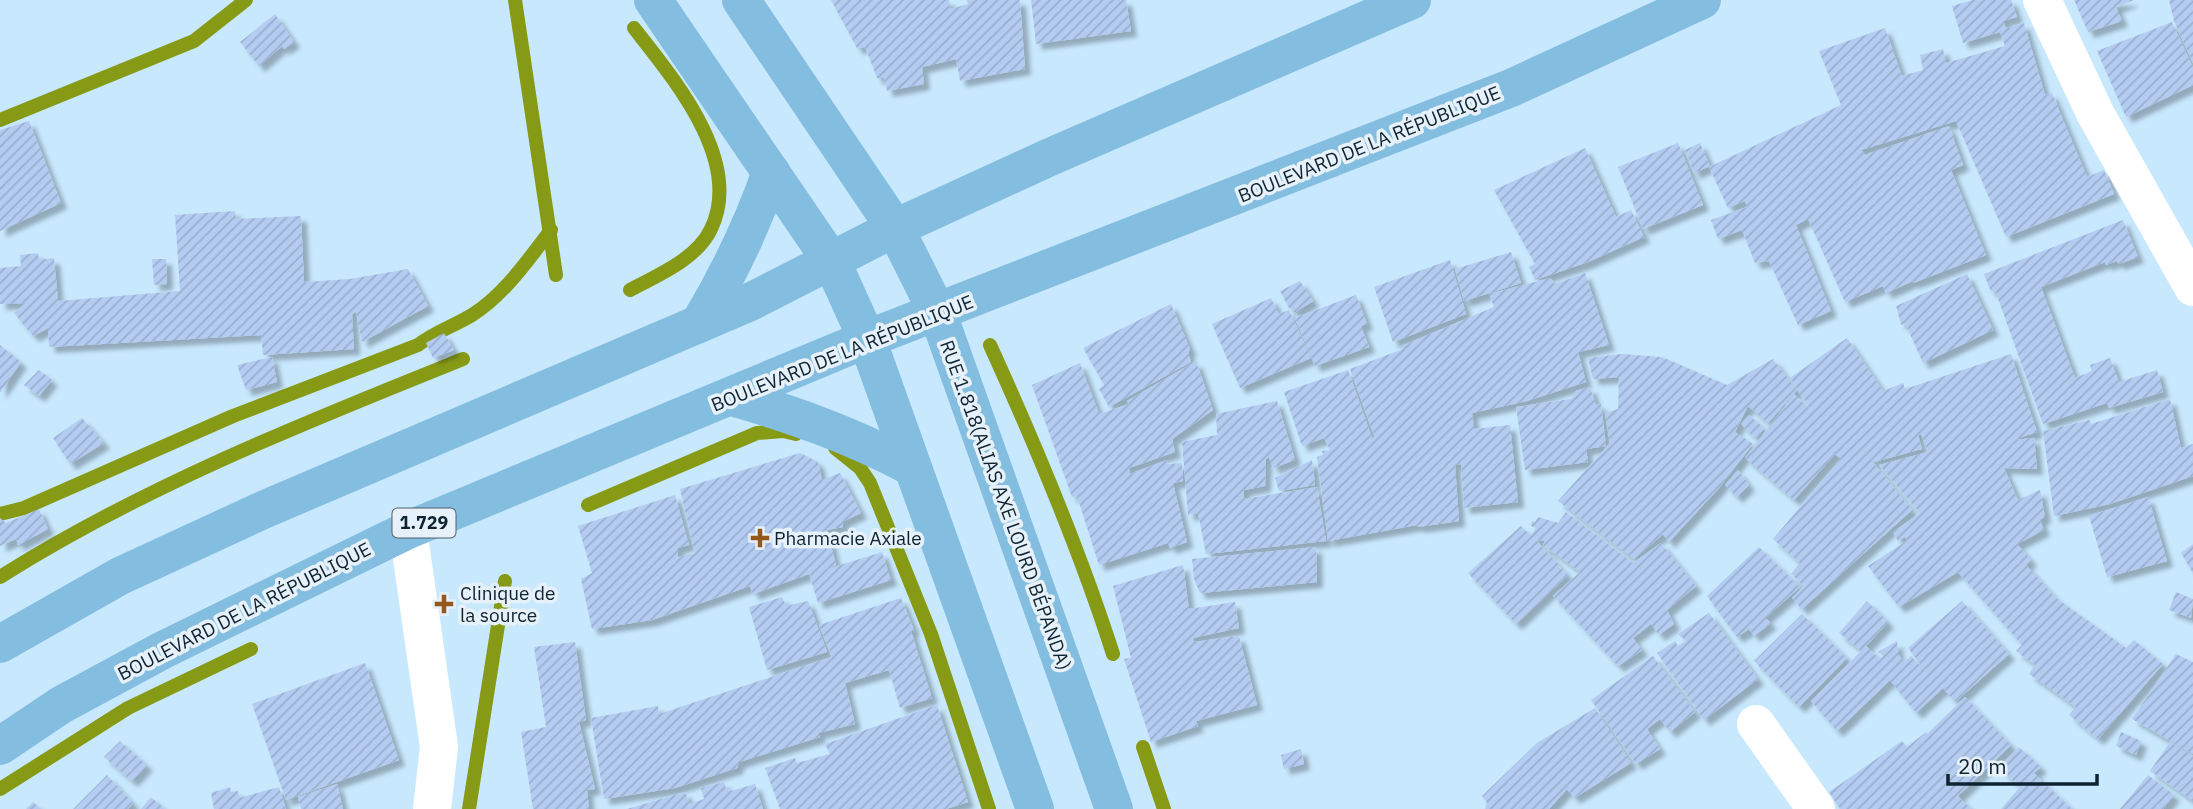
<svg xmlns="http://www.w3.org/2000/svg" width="2193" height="809" font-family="'IBM Plex Sans',sans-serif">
<defs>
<pattern id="building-hatch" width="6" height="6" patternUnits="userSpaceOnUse" patternTransform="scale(1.75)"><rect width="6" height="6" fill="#b4ccf1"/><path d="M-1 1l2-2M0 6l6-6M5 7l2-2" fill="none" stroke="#9aafcf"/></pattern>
<filter id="shadow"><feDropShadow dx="6" dy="6" stdDeviation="2" flood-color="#0004"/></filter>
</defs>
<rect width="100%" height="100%" fill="#c8e8fe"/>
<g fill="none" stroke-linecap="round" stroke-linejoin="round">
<!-- stream -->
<g stroke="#869a16" stroke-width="14">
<path d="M515 0 556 275"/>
<path d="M0 120 194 41 246 0"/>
<path d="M630 290C658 275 697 259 711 229 744 161 673 78 634 28"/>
<path d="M990 345C1036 446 1079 548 1113 654"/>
<path d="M835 448 860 468 870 483 931 634 989 809"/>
<path d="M588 505 757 433 783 431 796 434"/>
<path d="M0 514 24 508 233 416 418 345C435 332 454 326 472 315 504 295 528 260 551 230"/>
<path d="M0 577C144 486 306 422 463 359"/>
<path d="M1143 747 1164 809"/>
<path d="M0 789 128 708 251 649"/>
<path d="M469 809 505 581"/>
</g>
</g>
<!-- building -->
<g fill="url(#building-hatch)" filter="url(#shadow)">
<path d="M831 0H949L950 9 968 4 967 0H1020L1025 69 960 81 956 59 922 67 924 84 887 91 884 78H877L865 47 857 48Z"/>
<path d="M1031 0H1126L1131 31 1036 44Z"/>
<path d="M1973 0H2011L2017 17 2003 21 2006 28 2024 23 2045 95 2052 93 2087 177 2104 170 2114 194 2006 237 1956 121 1861 150 1865 155 1949 126 1963 165 1951 170 1986 255 1913 283V281L1886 293 1883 286 1845 302 1808 219 1796 225 1831 311 1798 325 1769 261 1755 263 1742 230 1718 239 1711 220 1747 207 1745 201 1728 208 1709 167 1841 105 1819 51 1885 28 1902 76 1923 70 1920 55 1943 49 1946 63 2005 46 2000 32 1963 43 1952 6Z"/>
<path d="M2074 0H2134L2116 7 2122 21 2088 32Z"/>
<path d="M2169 0H2193V63L2174 21Z"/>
<path d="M275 14 294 42 284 49 282 46 259 66 240 42Z"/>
<path d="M2172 22 2193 68V85L2126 117 2097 51Z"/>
<path d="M29 121 61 203 0 231V130Z"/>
<path d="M1678 143 1703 205 1643 229 1618 167Z"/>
<path d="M1700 143 1710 166 1694 173 1685 150Z"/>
<path d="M1585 148 1616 217 1631 210 1644 237 1588 262 1535 280 1529 267 1535 264 1494 190Z"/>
<path d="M235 211 236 219 301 216 304 282 350 279 408 269 428 306 362 342 356 312 352 314 354 349 263 355 261 335 49 347 48 328 33 336 14 313 26 303 0 304V268L21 266 20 255 38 253 39 260 54 258 58 301 180 291 175 215Z"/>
<path d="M2123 220 2138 257 2119 264 2117 261 2106 265 2105 262 2041 287 2075 378 2092 371 2090 365 2110 358 2119 382 2157 370 2163 392 2109 408 2107 403 2043 424 1995 290 1991 292 1984 274Z"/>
<path d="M1511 252 1521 283 1464 301 1455 269Z"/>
<path d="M152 259H166L167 284 154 285Z"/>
<path d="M1450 260 1466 314 1393 342 1374 287Z"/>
<path d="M1585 273 1609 345 1578 352 1586 382 1527 401 1472 413 1474 429 1510 425 1518 502 1464 508 1461 464 1455 465 1459 521 1418 527 1417 525 1328 541 1317 457 1323 455 1322 451 1330 450 1324 438 1302 446 1284 392 1348 370 1372 438 1375 437 1350 369 1403 349 1402 346 1494 307 1489 294 1550 278 1555 284Z"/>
<path d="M1967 274 1993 330 1923 363 1905 323 1901 325 1896 306Z"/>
<path d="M1300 281 1313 301 1294 313 1292 308H1289L1280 291Z"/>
<path d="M1356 295 1367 324 1361 326 1369 347 1315 366 1295 318Z"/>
<path d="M1271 298 1279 314 1289 310 1311 358 1240 388 1212 324Z"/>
<path d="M1171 304 1190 349 1188 353 1191 362 1109 407 1099 389 1104 385 1083 348Z"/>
<path d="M444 333 454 350 433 358 426 343Z"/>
<path d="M1847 338 1883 391 1903 383 1905 389 2011 354 2037 432 2013 440 2034 438 2037 469 2004 468 2018 500 2040 490 2045 517 2040 520 2044 530 2017 544 2031 560 2026 565 2056 598 2126 648 2134 640 2163 664 2098 739 2069 715 2076 707 2029 674 2035 665 2016 651 2022 645 1958 572 1899 607 1868 566 1908 540 1904 537 1898 541 1893 532 1920 513 1879 465 1928 452 1921 434 1918 435 1922 449 1874 462 1855 440 1912 510 1802 609 1792 598 1804 586 1791 574 1800 563 1773 539 1841 459 1835 454 1794 500 1745 458 1794 394 1810 409 1790 378Z"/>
<path d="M0 345 21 362 0 393Z"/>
<path d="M1621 354 1662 357 1727 385 1773 359 1797 390 1768 423 1748 406 1735 432 1753 444 1718 489 1669 542 1663 534 1634 559 1558 501 1610 443 1605 413 1618 409 1619 377 1593 379 1588 358Z"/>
<path d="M272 357 277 382 246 390 237 365Z"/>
<path d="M1196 361 1213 410 1172 439 1175 452 1129 468 1130 474 1167 460 1168 464 1182 463 1183 481 1173 483 1187 542 1170 548 1168 543 1099 565 1077 496 1072 497 1032 385 1080 363 1099 414 1129 404 1127 401Z"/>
<path d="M39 370 52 380 39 396 24 385Z"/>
<path d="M1590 387 1596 405 1601 404 1606 446 1586 449 1588 462 1525 470 1516 407 1571 399 1576 391Z"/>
<path d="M2170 399 2181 448 2193 444V476L2110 504 2054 516 2043 431 2090 420 2091 424Z"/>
<path d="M1277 401 1295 460 1273 468 1269 457 1266 459 1265 486 1244 490V499L1317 487 1326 541 1206 554 1198 513 1188 515 1182 442 1217 435 1216 414Z"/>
<path d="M1749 415 1764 428 1756 439 1741 424Z"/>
<path d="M82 418 104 443 70 464 53 438Z"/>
<path d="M800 453 818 462 822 480 840 473 861 513 842 522 843 527 827 530 836 565 812 574 882 552 891 580 818 603 809 574 753 594 750 586 652 620 592 629 581 579 592 573 578 526 675 495 689 545 678 548V557L695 553 680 489Z"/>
<path d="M1312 460 1315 485 1279 491 1275 478Z"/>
<path d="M1738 470 1749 485 1737 497 1725 485Z"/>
<path d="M2148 497 2167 561 2107 577 2089 516Z"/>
<path d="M39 509 48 529 18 545 16 539 0 546V518L6 523Z"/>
<path d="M1566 512 1633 563 1661 543 1696 586 1667 610 1674 624 1659 635 1651 624 1633 638 1642 650 1618 666 1553 596 1580 572 1543 545 1545 541 1535 539 1568 575 1516 624 1468 573 1521 526 1531 536 1536 528 1531 526 1532 521 1535 522 1538 517 1558 523Z"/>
<path d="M2193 544V573L2181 553Z"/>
<path d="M1316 547 1317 582 1200 593 1194 579 1192 559Z"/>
<path d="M1759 547 1800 587 1765 618 1771 623 1754 636 1749 629 1737 637 1707 596Z"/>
<path d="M1183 565 1189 609 1235 602 1239 628 1193 638 1194 642 1239 636 1257 705 1196 721 1198 726 1151 742 1124 659 1131 658 1113 586Z"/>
<path d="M2176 592 2193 599 2191 618 2169 610Z"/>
<path d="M782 597 786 606 808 601 827 652 767 670 749 607Z"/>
<path d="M901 598 914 630 911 631 932 698 900 708 889 670 845 683 855 724 818 733 820 737 739 762 737 768 675 788 604 799 591 718 658 706 659 714 832 657 819 625Z"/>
<path d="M1867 601 1888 622 1866 646 1880 659 1883 656 1878 652 1897 641 1898 654 1904 662 1911 656 1927 673 1908 648 1962 601 2009 654 1955 702 1943 688 1916 713 1890 680 1837 731 1811 701 1861 651 1839 633Z"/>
<path d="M1709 613 1758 679 1704 720 1657 653 1675 641 1678 646 1686 641 1678 634Z"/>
<path d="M1802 614 1847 658 1799 707 1754 661Z"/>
<path d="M575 642 586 720 579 722 595 789 587 790 589 809H533L521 732 546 727 534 647Z"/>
<path d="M2176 654 2193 662V754L2132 719Z"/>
<path d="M1653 656 1695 712 1670 732 1660 719 1647 729 1660 749 1636 764 1591 700Z"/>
<path d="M365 663 399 760 286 800 252 704Z"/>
<path d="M1965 697 2011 745 1958 796 1971 809H1840L1829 792 1902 741 1907 747 1926 732 1927 734Z"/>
<path d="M937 705 968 802 946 809H780L765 768 795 758 797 763 830 754 825 744Z"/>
<path d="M1595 708 1631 763 1574 798 1567 789 1549 809H1485L1487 803 1482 796 1537 743Z"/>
<path d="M2121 732 2141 741 2136 755 2116 746Z"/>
<path d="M120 741 147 765 132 781 104 757Z"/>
<path d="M2170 742 2193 756V801L2150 771Z"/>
<path d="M2019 747 2041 767 2034 773 2072 809H2001L2020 787 1999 768Z"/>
<path d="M1301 749 1304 764 1284 769 1281 755Z"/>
<path d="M107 775 133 803 128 809H73Z"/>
<path d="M2148 775 2174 795 2163 809H2120Z"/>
<path d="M724 782 726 788 729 787 731 791 755 784 763 809H627L685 792 690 804 704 799 701 788Z"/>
<path d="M337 784 343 809H301L298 797Z"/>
<path d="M230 787 231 792 238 791 239 798 279 787 286 809H214L211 793Z"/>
<path d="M151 797 165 809H141Z"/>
<path d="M33 802 41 809H26Z"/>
</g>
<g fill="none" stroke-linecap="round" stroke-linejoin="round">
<!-- minor -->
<g stroke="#fff" stroke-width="38">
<path d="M2042 0 2095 113 2193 287"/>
<path d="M408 530 439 747 432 809"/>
<path d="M1756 724 1816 809"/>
</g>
<!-- primary -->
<g stroke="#83bddf" stroke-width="38">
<path d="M653 0 832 262 867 339 1035 809"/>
<path d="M741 0 895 228 938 314 1114 809"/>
<path d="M699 324C729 274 752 226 771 172"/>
<path d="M732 397C798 416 850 435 912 467"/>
<path d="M0 644 120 576 263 510 748 303 895 228 1050 157 1412 0"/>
<path d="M0 746 61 705 163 650 408 530 867 339 1511 88 1702 0"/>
</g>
</g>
<!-- markers -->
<g fill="#95571c" stroke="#e7f1f9" stroke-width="2.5">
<path d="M756.5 527.5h7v7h7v7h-7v7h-7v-7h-7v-7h7z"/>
<path d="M440.5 593.5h7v7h7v7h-7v7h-7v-7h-7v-7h7z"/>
</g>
<g text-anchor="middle" stroke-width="7" stroke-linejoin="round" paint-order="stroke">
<!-- shield labels -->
<rect fill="#e7f1f9" stroke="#4f616d" stroke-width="2" x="392.5" y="508.5" width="63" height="29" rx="5"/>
<g font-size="18" font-weight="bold" fill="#0e2331">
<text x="424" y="529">1.729</text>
</g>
<!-- street labels -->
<g font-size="19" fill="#0e2331" stroke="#e7f1f9">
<text transform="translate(1369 144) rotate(-22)" y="7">BOULEVARD DE LA RÉPUBLIQUE</text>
<text transform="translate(842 353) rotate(-22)" y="7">BOULEVARD DE LA RÉPUBLIQUE</text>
<text transform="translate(1006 505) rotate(70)" y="7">RUE 1.818(ALIAS AXE LOURD BÉPANDA)</text>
<text transform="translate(244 611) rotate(-27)" y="7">BOULEVARD DE LA RÉPUBLIQUE</text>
</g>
<!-- poi labels -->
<g font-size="19" fill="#0e2331" stroke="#e7f1f9" text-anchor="start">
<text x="774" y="545">Pharmacie Axiale</text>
<text x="460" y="600">Clinique de<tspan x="460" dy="22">la source</tspan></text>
</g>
</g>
<!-- scale -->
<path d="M1948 774v10h149v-10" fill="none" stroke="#0e2331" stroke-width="3.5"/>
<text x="1958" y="774" font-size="21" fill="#0e2331" stroke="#e7f1f9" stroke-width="5" paint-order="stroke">20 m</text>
</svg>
